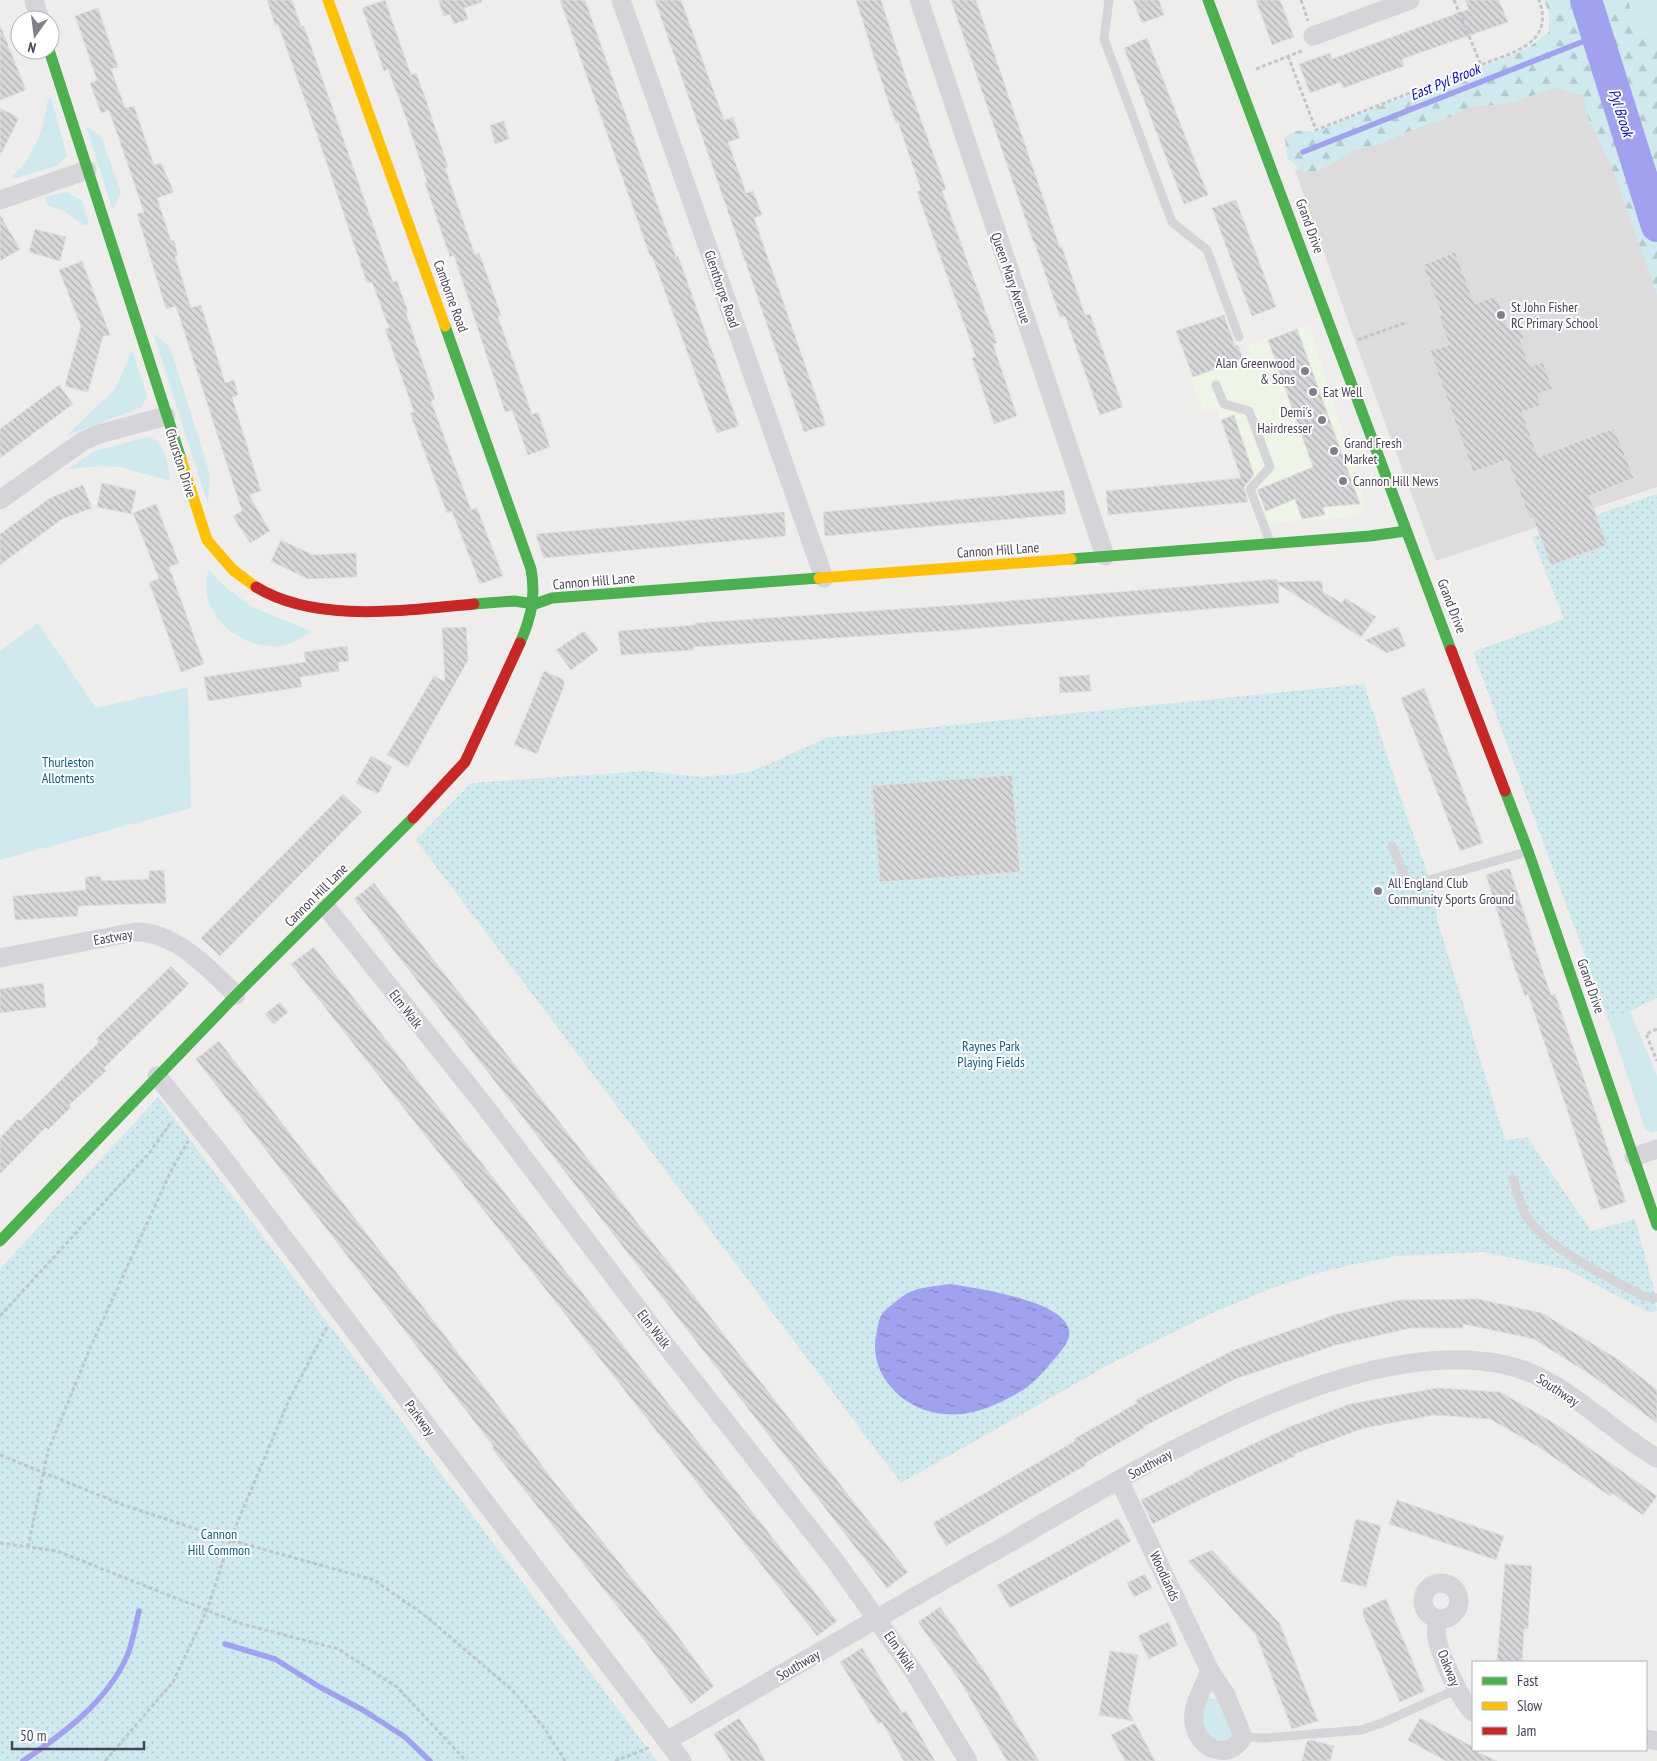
<svg xmlns="http://www.w3.org/2000/svg" width="1657" height="1761" font-family="'PT Sans Narrow',sans-serif">
<defs>
<pattern id="forest-firs" width="22" height="20" patternUnits="userSpaceOnUse" patternTransform="scale(1.25)"><rect width="22" height="20" fill="#cfe9ee"/><path d="M5 1l3.5 6h-7zM16 11l3.5 6h-7z" fill="#b3c9ce"/></pattern>
<pattern id="park-dots" width="8" height="8" patternUnits="userSpaceOnUse" patternTransform="scale(1.25)"><rect width="8" height="8" fill="#cfe9ee"/><path d="M2 2h.1M6 6h.1" fill="none" stroke="#b3c9ce" stroke-width="1.8" stroke-linecap="round"/></pattern>
<pattern id="water-ripples" width="26" height="14" patternUnits="userSpaceOnUse" patternTransform="scale(1.25)"><rect width="26" height="14" fill="#a2a1ef"/><path d="M2 4q2-2 4 0t4 0M15 11q2-2 4 0t4 0" fill="none" stroke="#8685c5"/></pattern>
<pattern id="building-back-hatch" width="6" height="6" patternUnits="userSpaceOnUse" patternTransform="scale(1.25)"><rect width="6" height="6" fill="#d7d6d8"/><path d="M-1 5l2 2M0 0l6 6M5-1l2 2" fill="none" stroke="#b0afb2"/></pattern>
</defs>
<rect width="100%" height="100%" fill="#eeedec"/>
<!-- commercial -->
<path fill="#eef5e6" d="M1309 325 1365 504 1363 511 1356 516 1257 525 1217 409 1202 410 1191 378 1251 357 1247 345Z"/>
<!-- education -->
<path fill="#dddbdc" d="M1581 56 1657 288V487L1436 561 1355 341 1295 170Z"/>
<!-- green -->
<g fill="#cfe9ee">
<path d="M1629 0H1657V37C1640 32 1630 18 1629 0Z"/>
<path d="M51 98 67 156 57 166 13 179 12 176C36 156 43 129 48 99Z"/>
<path d="M86 126 101 136 121 193 114 207 112 208Z"/>
<path d="M67 192 82 201 89 224 83 225 66 212 47 205 45 197Z"/>
<path d="M153 333 167 344 172 353 210 475 208 504Z"/>
<path d="M132 350 147 396 142 407 66 436 115 389Z"/>
<path d="M146 437C166 438 167 466 171 481L120 467 101 466 68 469 93 452Z"/>
<path d="M209 570 224 586 252 607 311 631C300 640 288 646 273 646 236 647 194 608 209 570Z"/>
<path d="M38 623 96 708 188 687 191 808 0 860V651Z"/>
<path d="M1630 1011 1657 1076V1131L1651 1133 1645 1129 1609 1021Z"/>
<path d="M1213 1698 1219 1700 1237 1732 1230 1744 1210 1741C1204 1726 1197 1713 1208 1699Z"/>
</g>
<!-- forest -->
<path fill="url(#forest-firs)" d="M1544 0H1629C1630 18 1639 32 1657 37V295L1614 173 1586 112 1584 96 1553 88 1509 104 1471 106 1444 120 1409 131 1381 144 1353 152 1316 172 1302 171 1287 158 1285 138C1292 128 1304 131 1315 132L1525 50 1549 32V13Z"/>
<!-- park -->
<g fill="url(#park-dots)">
<path d="M1657 494V998L1609 1021 1473 652 1564 619 1532 537Z"/>
<path d="M1364 684 1409 823 1434 889 1437 919 1505 1140 1527 1137 1591 1231 1635 1219 1653 1286 1657 1311 1648 1312 1568 1270 1483 1252 1397 1256 1356 1264 1317 1273 1267 1290 1208 1315 1112 1363 901 1483 416 840 471 783 645 771 702 777 751 772 826 738Z"/>
<path d="M158 1097 657 1761H0V1269Z"/>
</g>
<!-- water -->
<path fill="url(#water-ripples)" d="M950 1284C975 1288 1063 1300 1069 1330 1071 1340 1062 1350 1056 1357 1045 1370 1034 1384 1018 1393 995 1406 971 1417 943 1414 902 1410 866 1373 877 1331 878 1326 879 1318 882 1314 888 1307 899 1299 906 1294 917 1287 937 1286 950 1284Z"/>
<g fill="none" stroke-linecap="round" stroke-linejoin="round">
<!-- stream -->
<g stroke="#a2a1ef" stroke-width="5.5">
<path d="M1303 152 1597 36"/>
<path d="M225 1644 275 1659 318 1686 363 1710 405 1737 430 1761"/>
<path d="M23 1761C63 1734 107 1702 127 1656 133 1642 135 1626 139 1611"/>
</g>
<!-- river -->
<path stroke="#a2a1ef" stroke-width="32" d="M1586 0 1657 226"/>
</g>
<!-- building -->
<g fill="url(#building-back-hatch)" stroke="#e0dedf">
<path d="M267 0H292L301 26H304L393 282 397 281 408 312 406 313 435 399 431 401 471 510 477 508 503 576 480 584 452 511 447 513 410 413 414 412 385 329 389 328 372 282 367 283 320 143 278 24 275 25Z"/>
<path d="M385 0 411 75 416 73 425 97 448 167 445 168 475 255 479 253 485 269 501 315 498 317 532 414 538 412 550 447 528 455 512 410 505 412 454 255 450 257 425 183 427 182 405 115 388 69 384 71 362 8Z"/>
<path d="M438 0H482V2L464 8 468 19 454 24 450 14 444 16Z"/>
<path d="M560 0H585L676 257 678 256 739 426 717 433 652 256H650Z"/>
<path d="M655 0H681L724 120 733 117 740 138 728 142 746 193 753 191 762 215 754 218 826 425 804 432Z"/>
<path d="M856 0H881L908 84 946 189 942 191 997 343 993 344 1017 416 994 424 972 358 976 357 917 192 921 190 898 122 896 123 885 92Z"/>
<path d="M951 0H976L1060 248 1062 247 1085 315 1090 314 1123 407 1100 415 1065 316 1060 317 1034 241H1033Z"/>
<path d="M1133 0H1159L1164 15 1142 23Z"/>
<path d="M1256 0H1280L1294 37 1272 45Z"/>
<path d="M1465 0H1499L1508 22 1402 59 1404 66 1343 88 1341 82 1310 93 1299 64 1330 53 1332 59 1469 9Z"/>
<path d="M98 8 118 67 111 69 125 108 134 106 154 165 161 163 174 192 157 198 171 241 174 240 178 256H175L191 308 201 305 225 383 234 380 238 395 232 397 261 491 249 495 270 531 250 543 233 516 242 511 233 483 176 306 166 309 137 214 144 212 109 110 101 113 90 83 97 80 75 16Z"/>
<path d="M0 25 26 90 0 100Z"/>
<path d="M1147 38 1208 195 1184 204 1124 48Z"/>
<path d="M0 108 19 118 0 156Z"/>
<path d="M504 121 509 139 495 144 490 125Z"/>
<path d="M1236 200 1276 307 1252 316 1212 208Z"/>
<path d="M0 215 20 249 0 261Z"/>
<path d="M35 229 66 237 60 261 29 252Z"/>
<path d="M1455 252 1475 304 1496 296 1508 328 1520 324 1525 338 1520 340 1530 367 1543 362 1553 389 1537 394 1541 405 1522 412 1538 457 1614 428 1634 478 1589 496 1607 545 1551 565 1533 518 1530 519 1507 460 1473 472 1430 351 1449 345 1439 316 1442 315 1423 265Z"/>
<path d="M82 261 110 335 103 336 88 392 65 386 81 326 59 270Z"/>
<path d="M1224 315 1235 346 1238 345 1243 359 1193 377 1176 331Z"/>
<path d="M1297 329 1360 504 1323 507 1325 515 1302 519 1295 499 1266 511 1257 490 1313 467 1268 340Z"/>
<path d="M59 385 73 404 0 458V429Z"/>
<path d="M1234 415 1254 475 1244 487 1248 502 1108 515 1106 491 1241 478 1221 420Z"/>
<path d="M102 483 136 491 131 514 97 507Z"/>
<path d="M83 485 92 508 62 519 0 565V534L50 498Z"/>
<path d="M1064 490 1066 514 825 536 823 512Z"/>
<path d="M156 504 179 563 169 567 204 664 181 672 149 582 159 579 133 513Z"/>
<path d="M784 512 786 536 544 558 537 539V534Z"/>
<path d="M281 540 313 555 356 553 357 577 308 579 271 561Z"/>
<path d="M1277 579 1278 582 1322 581 1323 592 1342 603 1345 598 1376 617 1361 637 1278 584 1279 603 958 630 693 647V650L621 655 618 631 695 625V623L973 604Z"/>
<path d="M466 627 468 660 408 767 387 755 434 676 445 682 442 628Z"/>
<path d="M1398 627 1406 646 1387 653 1365 640Z"/>
<path d="M584 631 598 650 571 670 556 650Z"/>
<path d="M347 646 349 661 338 662 339 671 300 677 302 687 208 701 204 677 306 662 304 652Z"/>
<path d="M544 671 564 680V686L537 754 514 745Z"/>
<path d="M1089 675 1091 691 1060 693 1059 677Z"/>
<path d="M1424 688 1483 843 1460 851 1401 698Z"/>
<path d="M371 756 392 767 378 794 356 783Z"/>
<path d="M1012 775 1020 872 880 882 872 786Z"/>
<path d="M343 794 362 812 220 956 201 938Z"/>
<path d="M1505 869H1510L1543 972 1551 995 1555 994 1626 1202 1601 1210 1528 994 1525 996 1515 969 1486 875Z"/>
<path d="M164 870 166 903 78 906V916L15 920 13 896 86 890 85 877 101 876V881L149 879V871Z"/>
<path d="M374 883 908 1572 887 1588 354 899Z"/>
<path d="M314 947 837 1621 817 1636 291 964Z"/>
<path d="M171 966 189 984 126 1046 104 1068 106 1071 69 1105 71 1107 48 1130 46 1127 0 1174V1138L18 1119 20 1121 99 1042 96 1039Z"/>
<path d="M43 983 46 1007 0 1013V989Z"/>
<path d="M280 1002 288 1012 274 1024 265 1014Z"/>
<path d="M219 1041 488 1392 552 1479 671 1627 714 1686 691 1704 645 1641 518 1482 492 1448 494 1447 196 1059Z"/>
<path d="M1478 1299 1542 1313 1619 1360 1657 1390V1423L1591 1375 1534 1339 1463 1324V1328H1411L1336 1345 1235 1379 1143 1427 1144 1428 1085 1463 1086 1465 946 1546 933 1523 1075 1441 1074 1439 1137 1403 1136 1400 1234 1350 1337 1314 1400 1300Z"/>
<path d="M1437 1388 1500 1392 1554 1423 1657 1496 1643 1515 1612 1493 1610 1496 1537 1446 1490 1419 1434 1415 1364 1428 1294 1454 1295 1456 1199 1500 1153 1524 1141 1500 1194 1474V1472L1289 1427 1350 1404Z"/>
<path d="M1397 1500 1504 1536 1496 1560 1389 1524Z"/>
<path d="M1118 1518 1131 1541 1070 1576 1010 1608 997 1585Z"/>
<path d="M1356 1519 1381 1526 1366 1587 1341 1581Z"/>
<path d="M1212 1550 1280 1624 1318 1721 1292 1729 1256 1635 1188 1561Z"/>
<path d="M1505 1564 1532 1566 1528 1629H1524L1522 1662H1497Z"/>
<path d="M1145 1574 1152 1588 1134 1597 1127 1583Z"/>
<path d="M1386 1599 1425 1691 1400 1702 1363 1615V1609Z"/>
<path d="M940 1607 985 1672 1039 1761H1007L960 1681 918 1622Z"/>
<path d="M1168 1622 1178 1645 1149 1659 1138 1636Z"/>
<path d="M862 1648 902 1713 906 1711 935 1761H904L882 1722 878 1724 840 1662Z"/>
<path d="M1110 1651 1138 1655 1128 1711 1134 1721 1099 1715Z"/>
<path d="M739 1718 757 1745 765 1761H731L714 1734Z"/>
<path d="M1420 1718 1473 1747V1750L1497 1761H1446L1422 1748 1408 1740Z"/>
<path d="M1135 1723 1155 1761H1125L1111 1735Z"/>
<path d="M1311 1740 1334 1746 1330 1761H1302L1307 1741Z"/>
</g>
<g fill="none" stroke-linecap="round" stroke-linejoin="round">
<!-- path -->
<g stroke="#bfc6cd" stroke-width="3" stroke-dasharray="4 2.5" stroke-linecap="butt">
<path d="M1301 0 1308 21"/>
<path d="M1454 0 1481 65C1513 52 1555 44 1539 0"/>
<path d="M1288 56 1316 130 1481 65"/>
<path d="M1256 69 1304 50"/>
<path d="M1358 340 1407 322"/>
<path d="M1657 1029 1646 1034 1657 1061"/>
<path d="M0 1316 150 1152 172 1121"/>
<path d="M0 1455 126 1506 230 1540 374 1580 427 1617 512 1690 545 1729 565 1761"/>
<path d="M0 1543 57 1551 239 1623 338 1649 397 1687 466 1761"/>
<path d="M28 1547 48 1451 91 1346 171 1171 188 1141"/>
<path d="M105 1761 173 1682 207 1610 230 1540 289 1400 328 1325"/>
<path d="M615 1761 650 1747"/>
</g>
<!-- lane -->
<g stroke="#d5d4d9" stroke-width="9">
<path d="M1109 0 1104 39 1172 222 1207 250 1239 337"/>
<path d="M1216 385 1224 404 1249 411 1270 467 1250 489 1270 542"/>
<path d="M1392 846 1407 881 1415 884 1526 852"/>
<path d="M1513 1179C1517 1190 1519 1202 1524 1212 1542 1247 1609 1277 1643 1296L1657 1298"/>
<path d="M1243 1737 1265 1738 1361 1730 1382 1723 1457 1689"/>
</g>
<!-- street -->
<g stroke="#d5d4d9" stroke-width="19">
<path d="M34 0 40 20"/>
<path d="M621 0 824 578"/>
<path d="M919 0 1105 556"/>
<path d="M1313 36 1410 0"/>
<path d="M0 200 87 170"/>
<path d="M0 500 83 441 99 434 166 416"/>
<path d="M326 907 484 1105 664 1343 836 1562 914 1672 968 1761"/>
<path d="M0 958 135 932C174 931 210 969 236 995"/>
<path d="M157 1076 217 1150 682 1761"/>
<path d="M1634 1157 1657 1149"/>
<path d="M1119 1480 1210 1671"/>
<circle cx="1441" cy="1601" r="18"/>
<path d="M1438 1619C1437 1625 1435 1632 1437 1638 1440 1655 1461 1702 1473 1712"/>
<path d="M1210 1671 1226 1695 1243 1737C1230 1761 1198 1751 1194 1723 1191 1707 1204 1686 1210 1671Z"/>
<path d="M1646 1739 1657 1741"/>
<path d="M668 1740C778 1677 886 1612 997 1550 1129 1475 1350 1330 1506 1365 1564 1378 1607 1429 1657 1458"/>
</g>
<!-- fast -->
<g stroke="#4caf50" stroke-width="11">
<path d="M1208 0 1451 650"/>
<path d="M49 50 181 459"/>
<path d="M445 326 531 569C536 597 531 618 520 643"/>
<path d="M1071 559 1370 536 1406 531"/>
<path d="M474 604 514 601 535 604 552 598 819 578"/>
<path d="M1505 791 1528 851 1657 1225"/>
<path d="M0 1241 236 995 413 818"/>
</g>
<!-- slow -->
<g stroke="#ffc107" stroke-width="11">
<path d="M328 0 445 326"/>
<path d="M181 459 207 540 233 570 256 587"/>
<path d="M819 578 1071 559"/>
</g>
<!-- jam -->
<g stroke="#c62828" stroke-width="11">
<path d="M256 587C317 624 405 610 474 604"/>
<path d="M1451 650 1505 791"/>
<path d="M413 818 465 762 520 643"/>
</g>
</g>
<!-- markers -->
<g fill="#837e8d" stroke="#fff" stroke-width="2">
<circle cx="1501" cy="315" r="5"/>
<circle cx="1305" cy="371" r="5"/>
<circle cx="1313" cy="392" r="5"/>
<circle cx="1322" cy="420" r="5"/>
<circle cx="1334" cy="451" r="5"/>
<circle cx="1343" cy="481" r="5"/>
<circle cx="1378" cy="891" r="5"/>
</g>
<g text-anchor="middle" stroke-width="4" stroke-linejoin="round" paint-order="stroke">
<!-- street labels -->
<g font-size="14" fill="#4a435a" stroke="#fff">
<text transform="translate(1310 226) rotate(70)" y="5">Grand Drive</text>
<text transform="translate(1011 278) rotate(71)" y="5">Queen Mary Avenue</text>
<text transform="translate(722 289) rotate(71)" y="5">Glenthorpe Road</text>
<text transform="translate(451 296) rotate(70)" y="5">Camborne Road</text>
<text transform="translate(181 463) rotate(72)" y="5">Churston Drive</text>
<text transform="translate(998 550) rotate(-4)" y="5">Cannon Hill Lane</text>
<text transform="translate(594 581) rotate(-5)" y="5">Cannon Hill Lane</text>
<text transform="translate(1452 606) rotate(69)" y="5">Grand Drive</text>
<text transform="translate(316 895) rotate(-45)" y="5">Cannon Hill Lane</text>
<text transform="translate(113 937) rotate(-10)" y="5">Eastway</text>
<text transform="translate(1591 986) rotate(71)" y="5">Grand Drive</text>
<text transform="translate(406 1009) rotate(52)" y="5">Elm Walk</text>
<text transform="translate(654 1329) rotate(52)" y="5">Elm Walk</text>
<text transform="translate(1558 1390) rotate(33)" y="5">Southway</text>
<text transform="translate(420 1418) rotate(53)" y="5">Parkway</text>
<text transform="translate(1150 1464) rotate(-28)" y="5">Southway</text>
<text transform="translate(1165 1576) rotate(65)" y="5">Woodlands</text>
<text transform="translate(900 1651) rotate(56)" y="5">Elm Walk</text>
<text transform="translate(798 1665) rotate(-30)" y="5">Southway</text>
<text transform="translate(1449 1668) rotate(68)" y="5">Oakway</text>
</g>
<!-- poi labels -->
<g font-size="14" fill="#4a435a" stroke="#fff" text-anchor="start">
<text x="1511" y="312">St John Fisher<tspan x="1511" dy="16">RC Primary School</tspan></text>
<text x="1295" y="368" text-anchor="end">Alan Greenwood<tspan x="1295" dy="16">&amp; Sons</tspan></text>
<text x="1323" y="397">Eat Well</text>
<text x="1312" y="417" text-anchor="end">Demi's<tspan x="1312" dy="16">Hairdresser</tspan></text>
<text x="1344" y="448">Grand Fresh<tspan x="1344" dy="16">Market</tspan></text>
<text x="1353" y="486">Cannon Hill News</text>
<text x="1388" y="888">All England Club<tspan x="1388" dy="16">Community Sports Ground</tspan></text>
</g>
<!-- park labels -->
<g font-size="14" fill="#115c7e" stroke="#fff">
<text x="68" y="767">Thurleston<tspan x="68" dy="16">Allotments</tspan></text>
<text x="991" y="1051">Raynes Park<tspan x="991" dy="16">Playing Fields</tspan></text>
<text x="219" y="1539">Cannon<tspan x="219" dy="16">Hill Common</tspan></text>
</g>
<!-- water labels -->
<g font-size="15" font-style="italic" fill="#0805ab" stroke="#fff">
<text transform="translate(1445 82) rotate(-22)" y="5">East Pyl Brook</text>
<text transform="translate(1621 113) rotate(72)" y="5">Pyl Brook</text>
</g>
</g>
<!-- legend -->
<rect x="1472" y="1661" width="175" height="90" fill="#ffffff" stroke="#b7b4bd"/>
<rect x="1482" y="1677" width="25" height="8" fill="#4caf50" stroke="#b7b4bd"/>
<text x="1517" y="1686" font-size="15" fill="#4a435a">Fast</text>
<rect x="1482" y="1702" width="25" height="8" fill="#ffc107" stroke="#b7b4bd"/>
<text x="1517" y="1711" font-size="15" fill="#4a435a">Slow</text>
<rect x="1482" y="1727" width="25" height="8" fill="#c62828" stroke="#b7b4bd"/>
<text x="1517" y="1736" font-size="15" fill="#4a435a">Jam</text>
<!-- north arrow -->
<g transform="translate(35 35) rotate(194)"><circle r="24" fill="#ffffff" stroke="#b7b4bd"/>
<path d="M0-4L9 19L0 12L-9 19Z" fill="#837e8d"/>
<text y="-8" font-size="14" font-weight="bold" text-anchor="middle" fill="#4a435a">N</text>
</g>
<!-- scale -->
<path d="M12 1741v8h132v-8" fill="none" stroke="#4a435a" stroke-width="2.5"/>
<text x="20" y="1741" font-size="15" fill="#4a435a" stroke="#ffffff" stroke-width="4" paint-order="stroke">50 m</text>
</svg>
